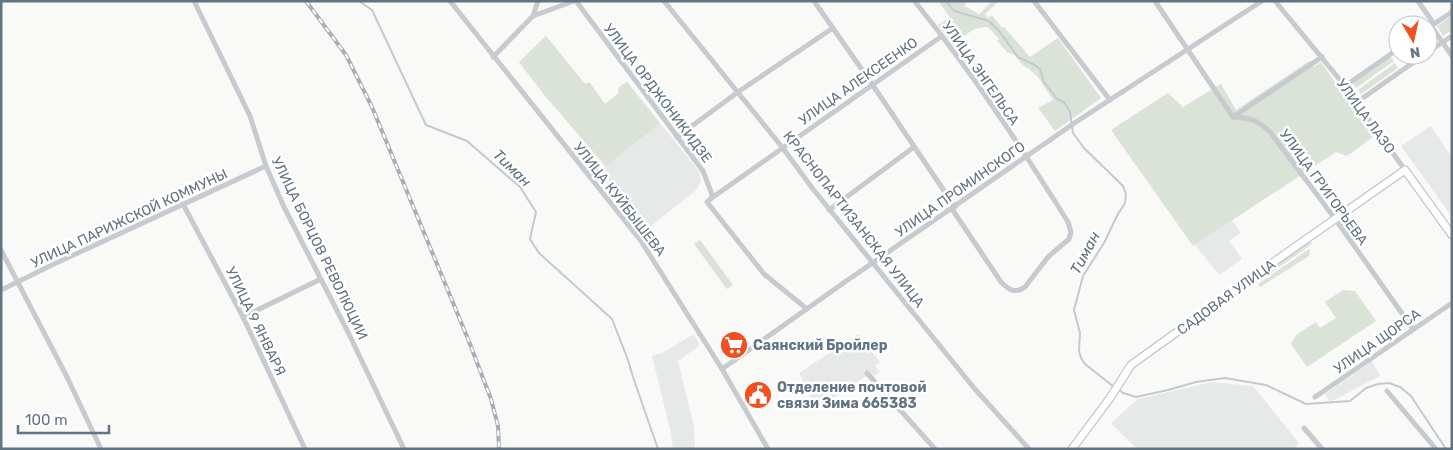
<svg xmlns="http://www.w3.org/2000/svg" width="1453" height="450" font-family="Rubik,sans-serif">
<rect width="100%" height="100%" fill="#f9f9f7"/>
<!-- built -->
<g fill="#e7e8e8">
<path d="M546 36 585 84 589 82 605 104 618 94 619 87 627 82 700 173 701 182 696 190 651 226 648 223 643 226 601 170 605 166 546 97 519 62Z"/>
<path d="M1431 126 1452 158V217L1401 146Z"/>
<path d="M1232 220 1241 233 1229 241 1242 259 1219 275 1195 245Z"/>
<path d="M693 334 700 345 678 361 694 427 695 449H673L671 433 652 356 664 352Z"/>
<path d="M858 334 880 362 875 366 880 372 874 376 871 373 817 409 799 373Z"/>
<path d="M1372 361 1380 376 1330 402 1325 394Z"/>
<path d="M1212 382 1253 386 1299 443 1294 449H1137L1111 423 1138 399Z"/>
</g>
<!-- green -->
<g fill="#dbe2d8">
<path d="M938 1H964L966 3 964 6 979 14 992 1H999L985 14 988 18 992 15 1002 28 1004 27 1030 57 1058 38 1101 98 1055 131 1038 108 1053 100 1038 77 1029 69 1024 66 1013 54 1008 53 997 41 999 39 988 27C972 26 965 36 953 46L938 25 950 17Z"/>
<path d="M1452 16V30L1443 36 1437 26Z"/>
<path d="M546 36 585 84 589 82 605 104 618 94 619 87 627 82 660 123 606 166 546 97 519 62Z"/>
<path d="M1390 56 1394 61 1356 88 1353 83Z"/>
<path d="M1309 61 1314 67 1321 62 1373 137 1347 156 1336 152 1193 246 1111 130 1168 93 1183 107 1221 84 1236 110Z"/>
<path d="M1395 63 1398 68 1361 94 1358 90Z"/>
<path d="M700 240 733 285 727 289 694 244Z"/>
<path d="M1311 242 1312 244 1255 284 1252 279 1305 243Z"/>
<path d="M1309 249 1310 251 1309 256 1260 287 1258 284Z"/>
<path d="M1343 290 1355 291 1376 321 1307 367 1291 344 1296 335 1316 322 1320 328 1336 318 1325 302Z"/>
</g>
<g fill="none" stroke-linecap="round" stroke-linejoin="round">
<!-- stream -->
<g stroke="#c0cbd0" stroke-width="2">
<path d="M359 1 372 10 426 125 467 141 520 187 536 212 530 239 539 253 612 319 628 360 633 377 658 449"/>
<path d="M946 1 954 11 989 21 999 31 1018 57 1033 64 1040 69 1044 82 1057 99 1064 102 1070 112 1073 133 1084 148 1123 186 1126 194 1125 203 1118 214 1104 243 1083 276 1074 310 1080 333 1079 351 1081 358 1085 364 1114 387"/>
<path d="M1118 389 1123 393 1136 397 1168 390 1196 382 1225 378 1266 385 1306 404 1350 401 1366 388 1378 384 1389 383 1400 387 1411 396 1446 449"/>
</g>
<defs>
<path id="secondary" d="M1072 449 1110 398 1131 365 1230 294 1248 280 1405 170 1452 235"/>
</defs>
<!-- secondary casing -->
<use href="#secondary" stroke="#b9bfc3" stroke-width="9"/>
<!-- street -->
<g stroke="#c7cbcf" stroke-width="5">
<path d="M194 1 250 116 266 166 284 207 348 332 404 449"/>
<path d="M450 1 641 241 722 369 768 449"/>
<path d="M576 1 703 171 713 197 707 202 764 274 807 309"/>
<path d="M664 1 782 147 813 189 974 388 1029 449"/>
<path d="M814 1 872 84 955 207"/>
<path d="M1034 1 1110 100"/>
<path d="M1155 1 1233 117C1251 118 1257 120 1270 132L1336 220 1413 329"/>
<path d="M1275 1 1345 86 1405 170"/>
<path d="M1418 1 1434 24"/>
<path d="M916 3C972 72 1021 147 1068 222L1071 232 1069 239 1048 257 1025 287C1015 294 1009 290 1001 282L952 209"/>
<path d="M533 16 574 1"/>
<path d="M1431 26 1452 56"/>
<path d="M1428 28 1452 12"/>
<path d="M1428 52 1452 36"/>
<path d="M493 57 533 16 538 1"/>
<path d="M1345 86 1398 49"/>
<path d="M1357 102 1424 55"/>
<path d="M1233 117 1322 57"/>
<path d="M677 137 738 92 833 28"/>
<path d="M713 197 942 36"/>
<path d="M183 204 243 317 305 449"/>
<path d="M829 210 914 147"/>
<path d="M1 250 67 377 101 449"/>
<path d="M1 290 54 264 266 166"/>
<path d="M243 317 321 279"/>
<path d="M722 369 842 284 1076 122 1262 1"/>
<path d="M867 373 935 449"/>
<path d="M1387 391 1436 449"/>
<path d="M1315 397 1452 303"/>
<path d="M1304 428 1322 449"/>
</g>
<!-- secondary -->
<use href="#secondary" stroke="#fff" stroke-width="7"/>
<defs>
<path id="rail" d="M306 1 346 55 372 107 468 339 491 399 498 426 499 449"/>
</defs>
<!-- rail casing -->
<use href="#rail" stroke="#a7aeb4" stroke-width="4"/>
<!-- rail -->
<use href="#rail" stroke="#fff" stroke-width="2" stroke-dasharray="5.5" stroke-linecap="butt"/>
</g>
<!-- icons -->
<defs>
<symbol id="supermarket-disc" viewBox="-11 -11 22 22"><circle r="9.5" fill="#ef5121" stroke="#fff"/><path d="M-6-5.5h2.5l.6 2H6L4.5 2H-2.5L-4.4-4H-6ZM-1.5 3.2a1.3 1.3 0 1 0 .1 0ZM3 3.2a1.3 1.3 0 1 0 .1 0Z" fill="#fff"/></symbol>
<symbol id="civic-disc" viewBox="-11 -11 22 22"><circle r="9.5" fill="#ef5121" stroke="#fff"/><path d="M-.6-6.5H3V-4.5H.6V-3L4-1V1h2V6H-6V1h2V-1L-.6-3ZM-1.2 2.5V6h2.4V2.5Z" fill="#fff"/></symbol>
</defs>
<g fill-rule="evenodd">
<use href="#supermarket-disc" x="718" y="329" width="32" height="32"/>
<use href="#civic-disc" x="742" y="379" width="32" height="32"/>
</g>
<g text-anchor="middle" stroke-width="5" stroke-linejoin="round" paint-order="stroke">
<!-- street labels -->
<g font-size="14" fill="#627584" stroke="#fff">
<text transform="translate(981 73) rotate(55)" y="5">УЛИЦА ЭНГЕЛЬСА</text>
<text transform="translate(858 81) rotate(-35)" y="5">УЛИЦА АЛЕКСЕЕНКО</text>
<text transform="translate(658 93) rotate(53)" y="5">УЛИЦА ОРДЖОНИКИДЗЕ</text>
<text transform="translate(1366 116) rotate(54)" y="5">УЛИЦА ЛАЗО</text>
<text transform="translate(1324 187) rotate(54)" y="5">УЛИЦА ГРИГОРЬЕВА</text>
<text transform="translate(960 189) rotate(-35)" y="5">УЛИЦА ПРОМИНСКОГО</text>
<text transform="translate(620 199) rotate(52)" y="5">УЛИЦА КУЙБЫШЕВА</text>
<text transform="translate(129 218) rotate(-25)" y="5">УЛИЦА ПАРИЖСКОЙ КОММУНЫ</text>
<text transform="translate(854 219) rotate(52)" y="5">КРАСНОПАРТИЗАНСКАЯ УЛИЦА</text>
<text transform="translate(320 248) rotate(64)" y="5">УЛИЦА БОРЦОВ РЕВОЛЮЦИИ</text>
<text transform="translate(1226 297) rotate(-36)" y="5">САДОВАЯ УЛИЦА</text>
<text transform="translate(256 321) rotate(64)" y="5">УЛИЦА 9 ЯНВАРЯ</text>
<text transform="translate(1377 341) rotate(-35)" y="5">УЛИЦА ЩОРСА</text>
</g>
<!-- poi labels -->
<g font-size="14" font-weight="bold" fill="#627584" stroke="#fff" text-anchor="start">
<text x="753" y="350">Саянский Бройлер</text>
<text x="777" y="392">Отделение почтовой<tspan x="777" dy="16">связи Зима 665383</tspan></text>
</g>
<!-- water labels -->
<g font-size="15" font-style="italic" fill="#5e757e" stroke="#fff">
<text transform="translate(512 168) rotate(44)" y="5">Тиман</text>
<text transform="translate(1085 253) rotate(-62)" y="5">Тиман</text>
</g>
</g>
<!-- border -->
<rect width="1453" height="450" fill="none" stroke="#627584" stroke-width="5"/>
<!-- north arrow -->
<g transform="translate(1413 40) rotate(171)"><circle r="24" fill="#ffffff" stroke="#c0c8ce"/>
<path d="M0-4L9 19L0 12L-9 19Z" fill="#ef5121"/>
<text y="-8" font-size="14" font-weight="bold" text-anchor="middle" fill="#627584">N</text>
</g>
<!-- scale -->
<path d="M18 425v8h91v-8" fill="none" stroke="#627584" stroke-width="2.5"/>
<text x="25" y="425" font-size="15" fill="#627584" stroke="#ffffff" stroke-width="4" paint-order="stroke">100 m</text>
</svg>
